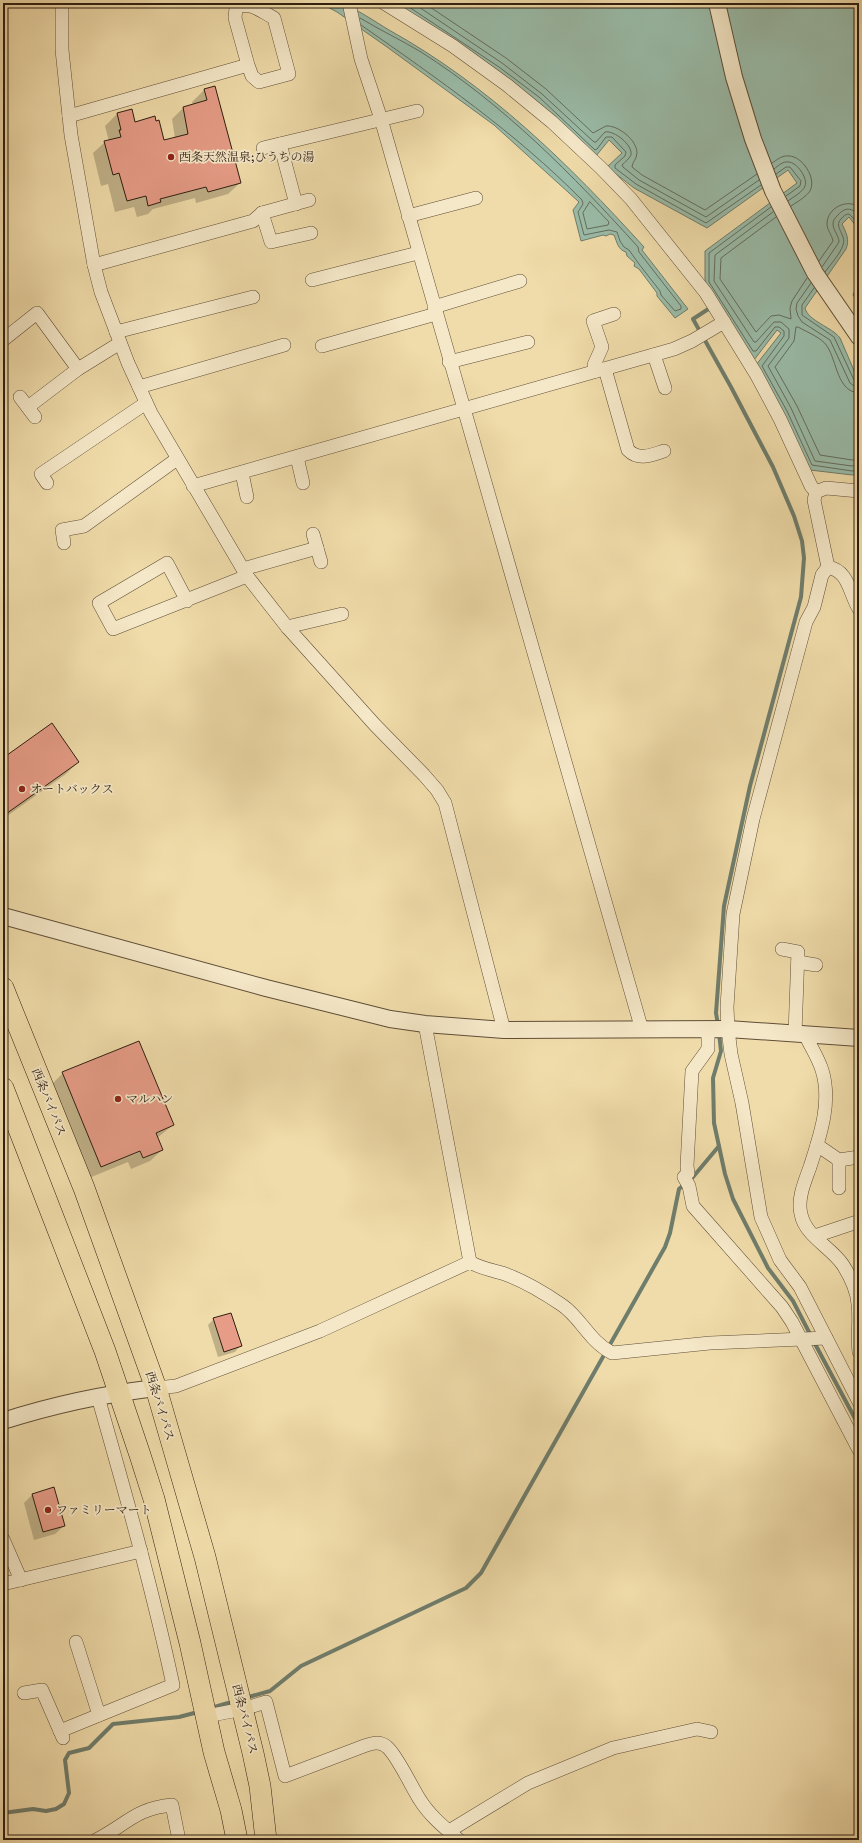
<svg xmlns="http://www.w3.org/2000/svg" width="862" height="1843" font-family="'IM FELL Great Primer','Noto Serif JP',serif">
<rect width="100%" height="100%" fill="#f0dcaa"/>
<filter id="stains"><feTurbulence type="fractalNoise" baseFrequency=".005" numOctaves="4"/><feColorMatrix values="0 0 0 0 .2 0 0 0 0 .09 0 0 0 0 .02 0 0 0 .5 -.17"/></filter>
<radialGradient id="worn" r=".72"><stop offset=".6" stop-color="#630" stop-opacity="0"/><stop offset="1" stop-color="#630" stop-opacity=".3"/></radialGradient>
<!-- water -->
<g fill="#9abca9" stroke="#6f7d6c">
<path d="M320 3C326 3 335 1 341 3 357 9 374 21 389 30 488 85 568 163 644 247L642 250 688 309 675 318 657 296V293L639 269 634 266 635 263 627 256 626 252C618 250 617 242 614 235L610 234 606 236 603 235 581 241 573 210 579 202 494 125 387 47 337 12Z"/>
<path d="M395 3H859V230L849 217 842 224C846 232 850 240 846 249L805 308C808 321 832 327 840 338L859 382 858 474 852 475 810 470 756 365 781 333 777 330 754 360 705 283V251L797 183 788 170 707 228 634 188 607 167 622 153 609 140 596 156Z"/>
<path d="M859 281V303L853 295Z"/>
</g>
<!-- shadow -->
<g fill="#0003">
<path d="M214 87 240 183 228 194 196 203 195 198 153 209 148 214 137 217 134 207 115 212 108 184 101 186 93 153 105 142 109 141 105 126 117 114 131 110 134 123 163 141 175 138 172 119 183 108 193 105 192 102 204 90Z"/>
<path d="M3 759 78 762 66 774 3 819Z"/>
<path d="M63 1073 173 1125 157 1138 162 1150 150 1161 131 1169 128 1162 89 1178 51 1085Z"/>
<path d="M214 1319 240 1346 235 1352 218 1357 208 1325Z"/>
<path d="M32 1495 64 1526 55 1534 34 1540 24 1503Z"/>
</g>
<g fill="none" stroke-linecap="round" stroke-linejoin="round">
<!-- shore -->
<g stroke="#646d5d" stroke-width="1">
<path d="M403 3 499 67 539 97 595 150 597 149 606 137H612L626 152 625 156 615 165V168L636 184 706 223 761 185"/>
<path d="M413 3 502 63 542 94 594 142H596L605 132C614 130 633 145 631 155 629 159 625 162 622 165L623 167 639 180 706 217 759 180"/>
<path d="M424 3 506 58 546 89 593 133 606 126C618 125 637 140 637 153 637 159 632 162 632 167L642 175 705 210 757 174"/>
<path d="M360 18C380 30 401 40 421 52 503 104 573 175 638 247L639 252 681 306V309L675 311 661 295 660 291 639 264 629 250 624 247 620 241 617 232 609 230 584 235 578 212 583 204 582 200C516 133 438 79 361 25"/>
<path d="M772 163C777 160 782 155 789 156 802 156 817 178 810 191 806 197 797 202 791 206"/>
<path d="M774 169C778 166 783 161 788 162 797 162 808 178 805 186 803 192 793 197 788 201"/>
<path d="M776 174 786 167H790L801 181 800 186 786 196"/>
<path d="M590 202 609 222 608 225 587 229 583 213Z"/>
<path d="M771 207 709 253V282L753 351H756L775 327H779L784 331V336L762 366 787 411 812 465 852 471 859 470"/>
<path d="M773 212 715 255 714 281 754 342H756L774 322H781L789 329V338L768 366 791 408 815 461 852 466 859 465"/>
<path d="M776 217 721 258 720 279 756 332 771 316 779 315 791 319 790 308 792 301 807 278"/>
<path d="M819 261 833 241C832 235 827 230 827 224 827 208 847 198 859 207"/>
<path d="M822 267 839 242C839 236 833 230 833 224 833 220 835 218 838 215 845 207 852 207 859 216"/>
<path d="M825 272C831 264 840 254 843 245 847 235 833 227 841 219 844 216 845 214 849 214L859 224"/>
<path d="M811 283 797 303 796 309 798 316 802 322 830 340 850 383 854 386 859 387"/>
<path d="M814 288 802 305V315L834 337 854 380 859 382"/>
<path d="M859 393C837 392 837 361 827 346 822 338 807 332 798 327H796L794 341 775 367 797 406 820 455 852 460 859 459"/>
</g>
<!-- stream -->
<g stroke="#6f7d6c" stroke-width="4">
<path d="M713 306 693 319 731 387 773 467 794 516 802 541 804 558 801 597 750 786 724 906 716 1013 718 1025"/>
<path d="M719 1033 721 1051 713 1078 714 1123 725 1174 733 1199 768 1268 793 1301 811 1336"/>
<path d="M814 1342 859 1426"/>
<path d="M245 1698 270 1691 301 1666 466 1588 481 1573 665 1247 670 1233 679 1189 693 1177 719 1146"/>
<path d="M211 1708 235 1701"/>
<path d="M3 1813 33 1809 46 1811 56 1809 64 1804 69 1793 65 1760 69 1753 89 1748 113 1724 179 1717 198 1712"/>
</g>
</g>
<!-- building -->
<g fill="#e69c87" stroke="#2f1e11">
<path d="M215 86 241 183 208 192 206 187 160 199 161 202 148 206 146 196 127 201 119 173 113 175 104 141 121 137 119 130H121L117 113 132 109 135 122 155 116 156 121 159 120 164 140 188 134 183 107 207 100 204 89Z"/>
<path d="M52 723 79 762 3 816V758Z"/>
<path d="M139 1041 174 1125 156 1133 163 1150 143 1158 140 1151 101 1167 62 1072Z"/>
<path d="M231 1313 242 1346 224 1352 213 1318Z"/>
<path d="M54 1487 65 1526 43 1532 32 1494Z"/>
</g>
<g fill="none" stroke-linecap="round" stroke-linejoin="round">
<defs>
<g id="minor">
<path d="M62 3V50L71 135 94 265 101 292 128 363 151 413 247 576 287 627 375 725 424 775 437 790 445 803 504 1030"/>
<path d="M349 3 361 59 381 119 642 1030"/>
<path d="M384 3 453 46 507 85 552 122 601 168 631 199 706 293 756 374 780 419 811 486 816 492"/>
<path d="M69 116 248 65 252 76 259 82 289 74 274 18C262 12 249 0 236 8L235 18 248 65"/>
<path d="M280 144 296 204"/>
<path d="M263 148 417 111"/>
<path d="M262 213 271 242 311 233"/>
<path d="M408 216 476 198"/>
<path d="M94 265 253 221 262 213 309 200"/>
<path d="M312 280 418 253"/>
<path d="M434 307 520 281"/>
<path d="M116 332 253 297"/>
<path d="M3 340 37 313 78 369"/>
<path d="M322 346 436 314"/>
<path d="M654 355 665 388"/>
<path d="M449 362 528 342"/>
<path d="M605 369 628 450C639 461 651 455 664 451"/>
<path d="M596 371 594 365 602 347 593 321 614 314"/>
<path d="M139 387 284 345"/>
<path d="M20 397 35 417"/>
<path d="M28 407 78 369 120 343"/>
<path d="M297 457 303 483"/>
<path d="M242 473 247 497"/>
<path d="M47 483 41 474 146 403"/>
<path d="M193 486 674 349 692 341 724 322"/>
<path d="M859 491 826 488 816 492 814 500 828 567 822 575 814 607 806 622 753 819 733 914 727 1007 728 1029 731 1054 742 1103 761 1217 780 1260 800 1287 859 1402"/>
<path d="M313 534 321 562"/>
<path d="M64 543 62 530 84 526 177 459"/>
<path d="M828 567C849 571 849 593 859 609"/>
<path d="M243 569 317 548"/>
<path d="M187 601 167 563 99 603 113 629 247 576"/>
<path d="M287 627 342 614"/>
<path d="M782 949 798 952 795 1034"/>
<path d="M798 962 816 965"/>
<path d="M425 1024 470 1262"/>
<path d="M708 1029V1049L692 1071 687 1166 688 1173 684 1177 689 1186 693 1206 782 1307 792 1322 859 1450"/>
<path d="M805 1034C810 1046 818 1057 822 1070 832 1102 820 1136 810 1167 805 1181 797 1199 801 1214 805 1236 831 1247 843 1265 850 1276 857 1291 858 1304 860 1320 857 1336 859 1352"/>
<path d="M817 1145 839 1160 859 1157"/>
<path d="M839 1188V1160"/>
<path d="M815 1236 857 1222"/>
<path d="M156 1388 176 1386 320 1331 470 1262C480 1268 491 1270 502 1273 523 1280 543 1292 562 1305 581 1318 589 1341 612 1353L710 1343 826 1338"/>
<path d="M3 1539 21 1580"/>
<path d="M3 1584 141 1551"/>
<path d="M76 1642 99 1715"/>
<path d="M24 1693 42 1690 63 1738"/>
<path d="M207 1716 243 1709 266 1702 285 1776 364 1746C372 1743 380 1741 387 1747 397 1755 412 1788 420 1800 430 1816 445 1828 459 1840"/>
<path d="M60 1731 173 1685C152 1587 125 1492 98 1397"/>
<path d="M449 1831 528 1783 613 1748 697 1729 711 1732"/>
<path d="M96 1840C126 1825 136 1808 172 1805L179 1840"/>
</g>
<g id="tertiary">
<path d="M717 3 734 77 753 139 773 191 815 273 859 337"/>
<path d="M3 916 266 988 390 1019 425 1024 504 1030 728 1029 859 1038"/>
<path d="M3 1421C53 1405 104 1394 156 1388"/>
</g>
<g id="trunk">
<path d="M3 988 84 1188 156 1388 205 1557 253 1753 260 1786 266 1840"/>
<path d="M3 1088 105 1351 140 1455 154 1499 190 1643 214 1752 231 1810 237 1840"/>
</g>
</defs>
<!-- minor casing -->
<use href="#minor" stroke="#5f4e37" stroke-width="14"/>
<!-- tertiary casing -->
<use href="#tertiary" stroke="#5f4e37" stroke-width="18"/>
<!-- trunk casing -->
<use href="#trunk" stroke="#2f1e11" stroke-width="22"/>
<!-- minor -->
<use href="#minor" stroke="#f5e8c8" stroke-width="13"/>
<!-- tertiary -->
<use href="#tertiary" stroke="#f5e8c8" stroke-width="16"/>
<!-- trunk -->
<use href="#trunk" stroke="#f0dcaa" stroke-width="21"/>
</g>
<!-- markers -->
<g fill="#8f2418" stroke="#f5e8c8" stroke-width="1.5">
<circle cx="171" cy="157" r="4"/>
<circle cx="22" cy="789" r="4"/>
<circle cx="118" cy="1099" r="4"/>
<circle cx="48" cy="1510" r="4"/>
</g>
<g text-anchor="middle" stroke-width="3.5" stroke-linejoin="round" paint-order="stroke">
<!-- poi labels -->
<g font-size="12" fill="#2f1e11" stroke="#f5e8c8" text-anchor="start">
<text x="179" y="161">西条天然温泉;ひうちの湯</text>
<text x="30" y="793">オートバックス</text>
<text x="126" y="1103">マルハン</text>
<text x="56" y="1514">ファミリーマート</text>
</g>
<!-- street labels -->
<g font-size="12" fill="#2f1e11" stroke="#f5e8c8">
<text transform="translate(49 1102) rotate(68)" y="4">西条バイパス</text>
<text transform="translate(160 1406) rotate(73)" y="4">西条バイパス</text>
<text transform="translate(245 1719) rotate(76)" y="4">西条バイパス</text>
</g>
</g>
<!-- margin -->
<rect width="862" height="1843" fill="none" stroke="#f0dcaa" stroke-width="16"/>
<rect x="4" y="4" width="854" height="1835" fill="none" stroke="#2f1e11" stroke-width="2"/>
<rect x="8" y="8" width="846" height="1827" fill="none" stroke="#2f1e11"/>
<rect width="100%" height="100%" filter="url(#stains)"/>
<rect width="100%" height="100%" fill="url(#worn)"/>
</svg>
